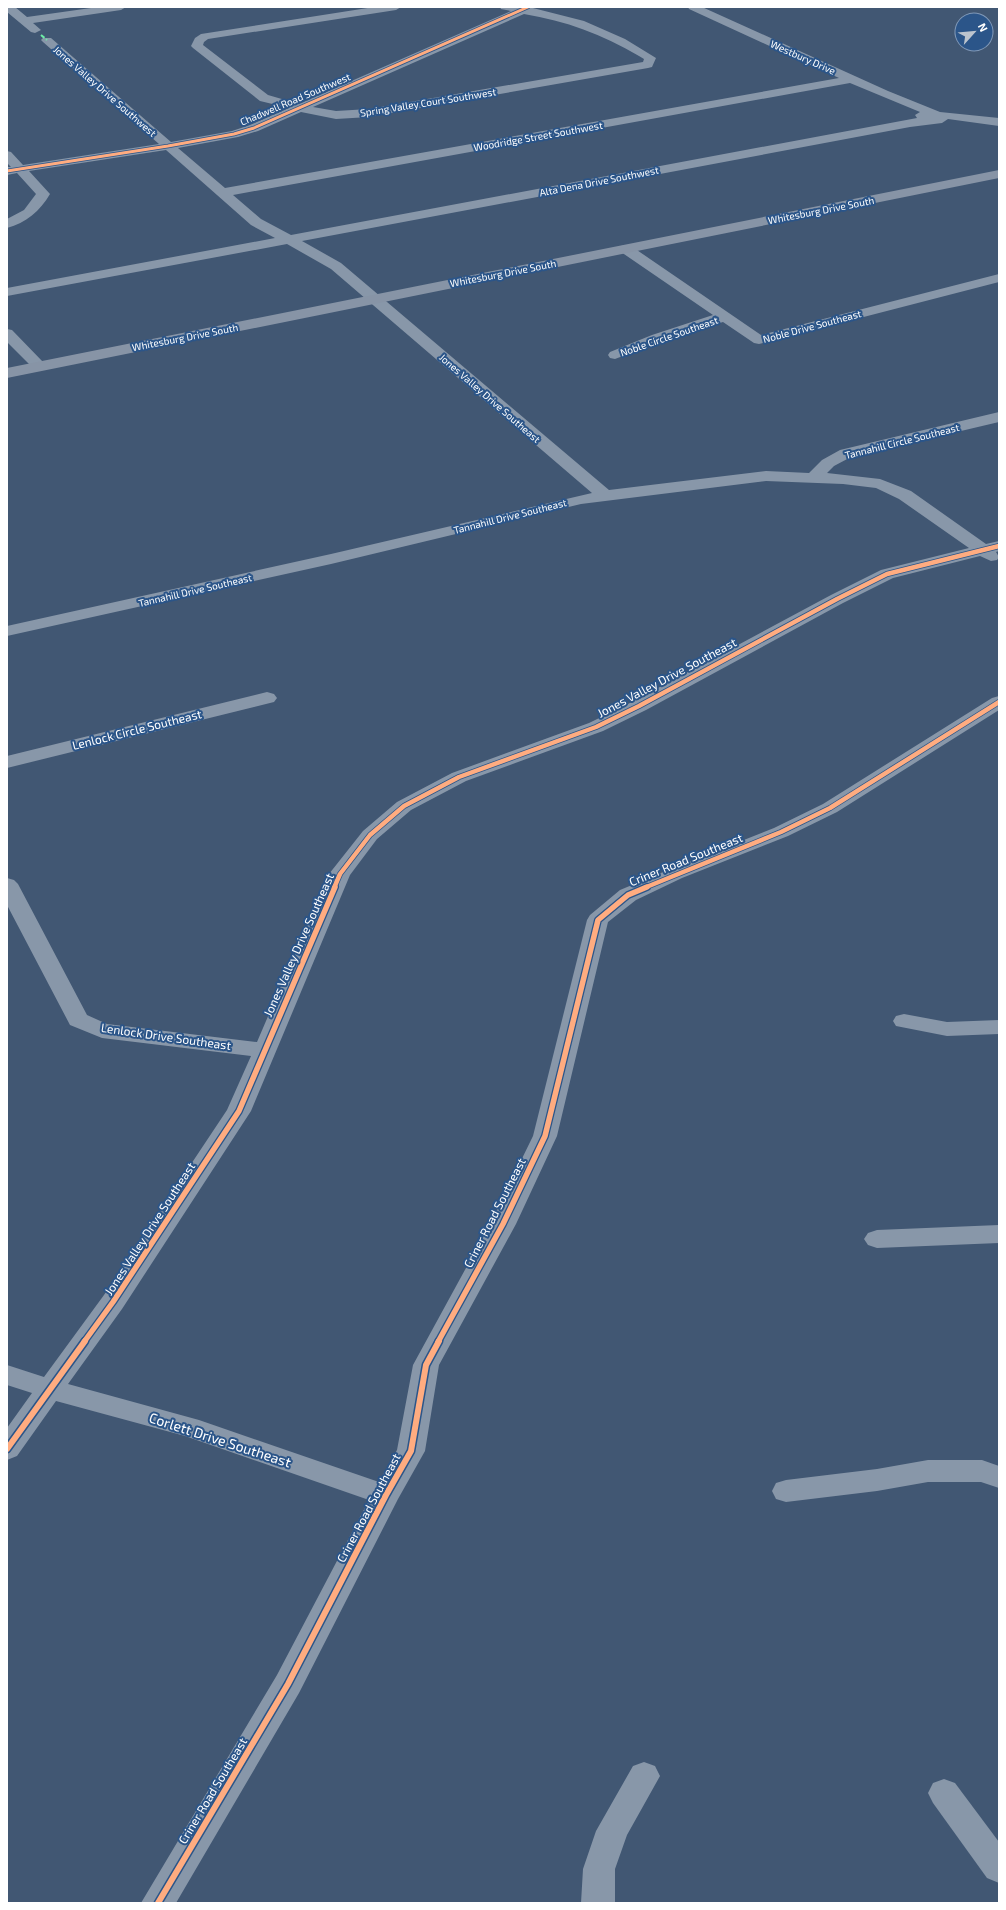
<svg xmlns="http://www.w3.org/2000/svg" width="1006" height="1910" font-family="'Exo 2',sans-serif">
<rect width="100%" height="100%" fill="#415773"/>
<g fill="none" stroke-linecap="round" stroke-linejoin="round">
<!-- minor -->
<g fill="#8897a9" fill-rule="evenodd">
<path d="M7 7H15L27 17 98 7H126L121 10 33 23 41 30 35 33 31 32 7 12Z"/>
<path d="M374 7H401L396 10 208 39 204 42 203 45 268 95 299 104 511 11 501 9 500 7H529L584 21 625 39 656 58 652 67 648 68 369 117 336 119 301 112 258 131 238 137 178 148 225 188 839 78 689 9 688 7H702L888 91 940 112 999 118V126L948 119 942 123 910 127 302 241 341 263 609 490 766 471 809 473 822 460 840 450 999 412V422L851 457 834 466 827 473 880 479 911 491 986 544 999 541V551L996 552 999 557 997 560 991 561 980 556 893 578 843 603 646 710 603 731 466 781 411 810 377 839 350 875 251 1111 122 1309 68 1384 199 1420 379 1482 397 1450 413 1365 490 1224 533 1136 587 920 590 915 620 890 668 870 774 828 823 804 992 698 999 696V710L837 812 788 836 682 878 636 900 608 922 557 1136 516 1224 439 1365 425 1451 398 1499 299 1693 176 1903H141L277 1675 369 1500 185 1436 56 1401 17 1456 7 1460V1428L32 1393 7 1385V1365L44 1377 104 1295 227 1110 251 1056 102 1038 70 1025 7 905V878L14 880 18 884 87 1015 107 1024 257 1042 329 874 363 831 397 802 452 773 589 723 632 702 831 595 881 570 969 548 899 499 876 488 843 484 766 481 581 504 331 564 7 636V626L331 554 592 493 331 269 287 244 7 296V288L275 238 251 225 166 150 29 171 50 194C40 211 26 223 7 228V219L24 210 36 194 17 173 7 175V167H11L7 163V151L11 152 23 165 159 144 43 42 41 40 43 38H51L171 142 232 131 250 125 289 108 260 101 193 48 191 46 195 38 201 34ZM524 14C566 21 602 34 639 56L644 59 643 62 369 109 336 111 313 107ZM850 83 920 112 915 115 917 118 291 235 261 219 233 195Z"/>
<path d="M626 245 631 246 761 335 999 274V282L759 344 754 343 723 322 662 341 615 359 610 358 608 355 610 352 652 335 713 315 621 252 619 249 621 246Z"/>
<path d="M7 329 12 330 44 363 47 366 44 369H34L7 342Z"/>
<path d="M267 692 274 694 277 698 274 702 7 768V756Z"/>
<path d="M904 1014 947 1022 999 1020V1034L947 1036 896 1026 893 1021 896 1016Z"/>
<path d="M999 1225V1243L877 1248 868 1245 864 1239 868 1233 877 1230Z"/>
<path d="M928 1460H982L999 1466V1488L981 1482H928L877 1491 786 1502 776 1499 772 1491 776 1483 786 1480 877 1469Z"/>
<path d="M644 1762 655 1766 660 1776 627 1835 615 1869V1903H581L583 1869 596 1831 633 1766Z"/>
<path d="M944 1779 955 1783 999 1842V1883L987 1878 933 1803 928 1793 933 1783Z"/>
</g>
<!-- major -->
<path fill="#8794a6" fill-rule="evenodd" d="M999 170V178L7 378V368Z"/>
<!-- quiet -->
<path stroke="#6deda7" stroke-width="2" stroke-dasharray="4.5 2" stroke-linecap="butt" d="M41 35 47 40"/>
<defs>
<path id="cycleway-far3" d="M7 171 168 146 234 134 254 128 528 7"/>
<g id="cycleway-far2">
<path d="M334 888 340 874 370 835 404 806 459 777 596 727 639 706 837 599 887 574 999 546"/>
<path d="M644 888 781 832 830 808 999 702"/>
</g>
<g id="cycleway-far1">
<path d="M84 1342 113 1302 239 1111 335 887"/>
<path d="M438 1342 503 1224 545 1136 598 920 628 895 647 887"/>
</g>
<g id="cycleway">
<path d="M7 1449 85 1341"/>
<path d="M158 1903 288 1684 386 1495 411 1451 426 1365 439 1341"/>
</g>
</defs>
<!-- cycleway-far3 casing -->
<use href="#cycleway-far3" stroke="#2b5589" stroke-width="4.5"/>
<!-- cycleway-far2 casing -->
<use href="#cycleway-far2" stroke="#2b5589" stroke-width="6"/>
<!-- cycleway-far1 casing -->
<use href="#cycleway-far1" stroke="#2b5589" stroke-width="8"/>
<!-- cycleway casing -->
<use href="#cycleway" stroke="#2b5589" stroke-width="9"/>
<!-- cycleway-far3 -->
<use href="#cycleway-far3" stroke="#ffac80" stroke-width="3"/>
<!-- cycleway-far2 -->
<use href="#cycleway-far2" stroke="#ffac80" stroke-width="4.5"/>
<!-- cycleway-far1 -->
<use href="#cycleway-far1" stroke="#ffac80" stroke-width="5.5"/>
<!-- cycleway -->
<use href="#cycleway" stroke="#ffac80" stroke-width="6"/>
</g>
<g text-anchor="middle" stroke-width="4" stroke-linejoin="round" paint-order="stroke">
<!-- far-street labels -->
<g font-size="10" fill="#fff" stroke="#2b5589">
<text transform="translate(803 57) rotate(24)" y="4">Westbury Drive</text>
<text transform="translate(105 91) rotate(41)" y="4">Jones Valley Drive Southwest</text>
<text transform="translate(295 99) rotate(-23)" y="4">Chadwell Road Southwest</text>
<text transform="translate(428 102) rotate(-9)" y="4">Spring Valley Court Southwest</text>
<text transform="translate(538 136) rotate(-10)" y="4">Woodridge Street Southwest</text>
<text transform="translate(599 181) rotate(-11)" y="4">Alta Dena Drive Southwest</text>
<text transform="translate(821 210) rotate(-11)" y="4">Whitesburg Drive South</text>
<text transform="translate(503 273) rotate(-11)" y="4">Whitesburg Drive South</text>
<text transform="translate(812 326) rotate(-15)" y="4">Noble Drive Southeast</text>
<text transform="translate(669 336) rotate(-19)" y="4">Noble Circle Southeast</text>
<text transform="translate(185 337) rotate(-11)" y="4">Whitesburg Drive South</text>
<text transform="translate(490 398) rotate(41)" y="4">Jones Valley Drive Southeast</text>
<text transform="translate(902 441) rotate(-14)" y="4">Tannahill Circle Southeast</text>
<text transform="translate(510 516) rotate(-14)" y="4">Tannahill Drive Southeast</text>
<text transform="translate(195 590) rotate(-13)" y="4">Tannahill Drive Southeast</text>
</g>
<!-- street labels -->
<g font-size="12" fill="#fff" stroke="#2b5589">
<text transform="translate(667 678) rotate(-28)" y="4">Jones Valley Drive Southeast</text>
<text transform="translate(137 730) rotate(-14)" y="4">Lenlock Circle Southeast</text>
<text transform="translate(686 860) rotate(-22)" y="4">Criner Road Southeast</text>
<text transform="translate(299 945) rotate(-66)" y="4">Jones Valley Drive Southeast</text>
<text transform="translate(166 1037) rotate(8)" y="4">Lenlock Drive Southeast</text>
<text transform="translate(495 1213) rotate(-63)" y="4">Criner Road Southeast</text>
<text transform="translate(150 1229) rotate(-57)" y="4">Jones Valley Drive Southeast</text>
<text transform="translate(369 1508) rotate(-62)" y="4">Criner Road Southeast</text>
<text transform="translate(213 1791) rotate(-59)" y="4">Criner Road Southeast</text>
</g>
<!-- near-street labels -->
<g font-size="14" fill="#fff" stroke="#2b5589">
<text transform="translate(220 1440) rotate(18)" y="5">Corlett Drive Southeast</text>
</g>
</g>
<!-- border -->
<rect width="1006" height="1910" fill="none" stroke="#ffffff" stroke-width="16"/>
<!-- north arrow -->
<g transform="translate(974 32) rotate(63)"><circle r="19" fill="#2b5589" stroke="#8099b8"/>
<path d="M0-3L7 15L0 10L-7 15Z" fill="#bcc4ce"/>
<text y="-6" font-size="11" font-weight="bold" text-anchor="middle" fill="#ffffff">N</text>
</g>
</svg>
